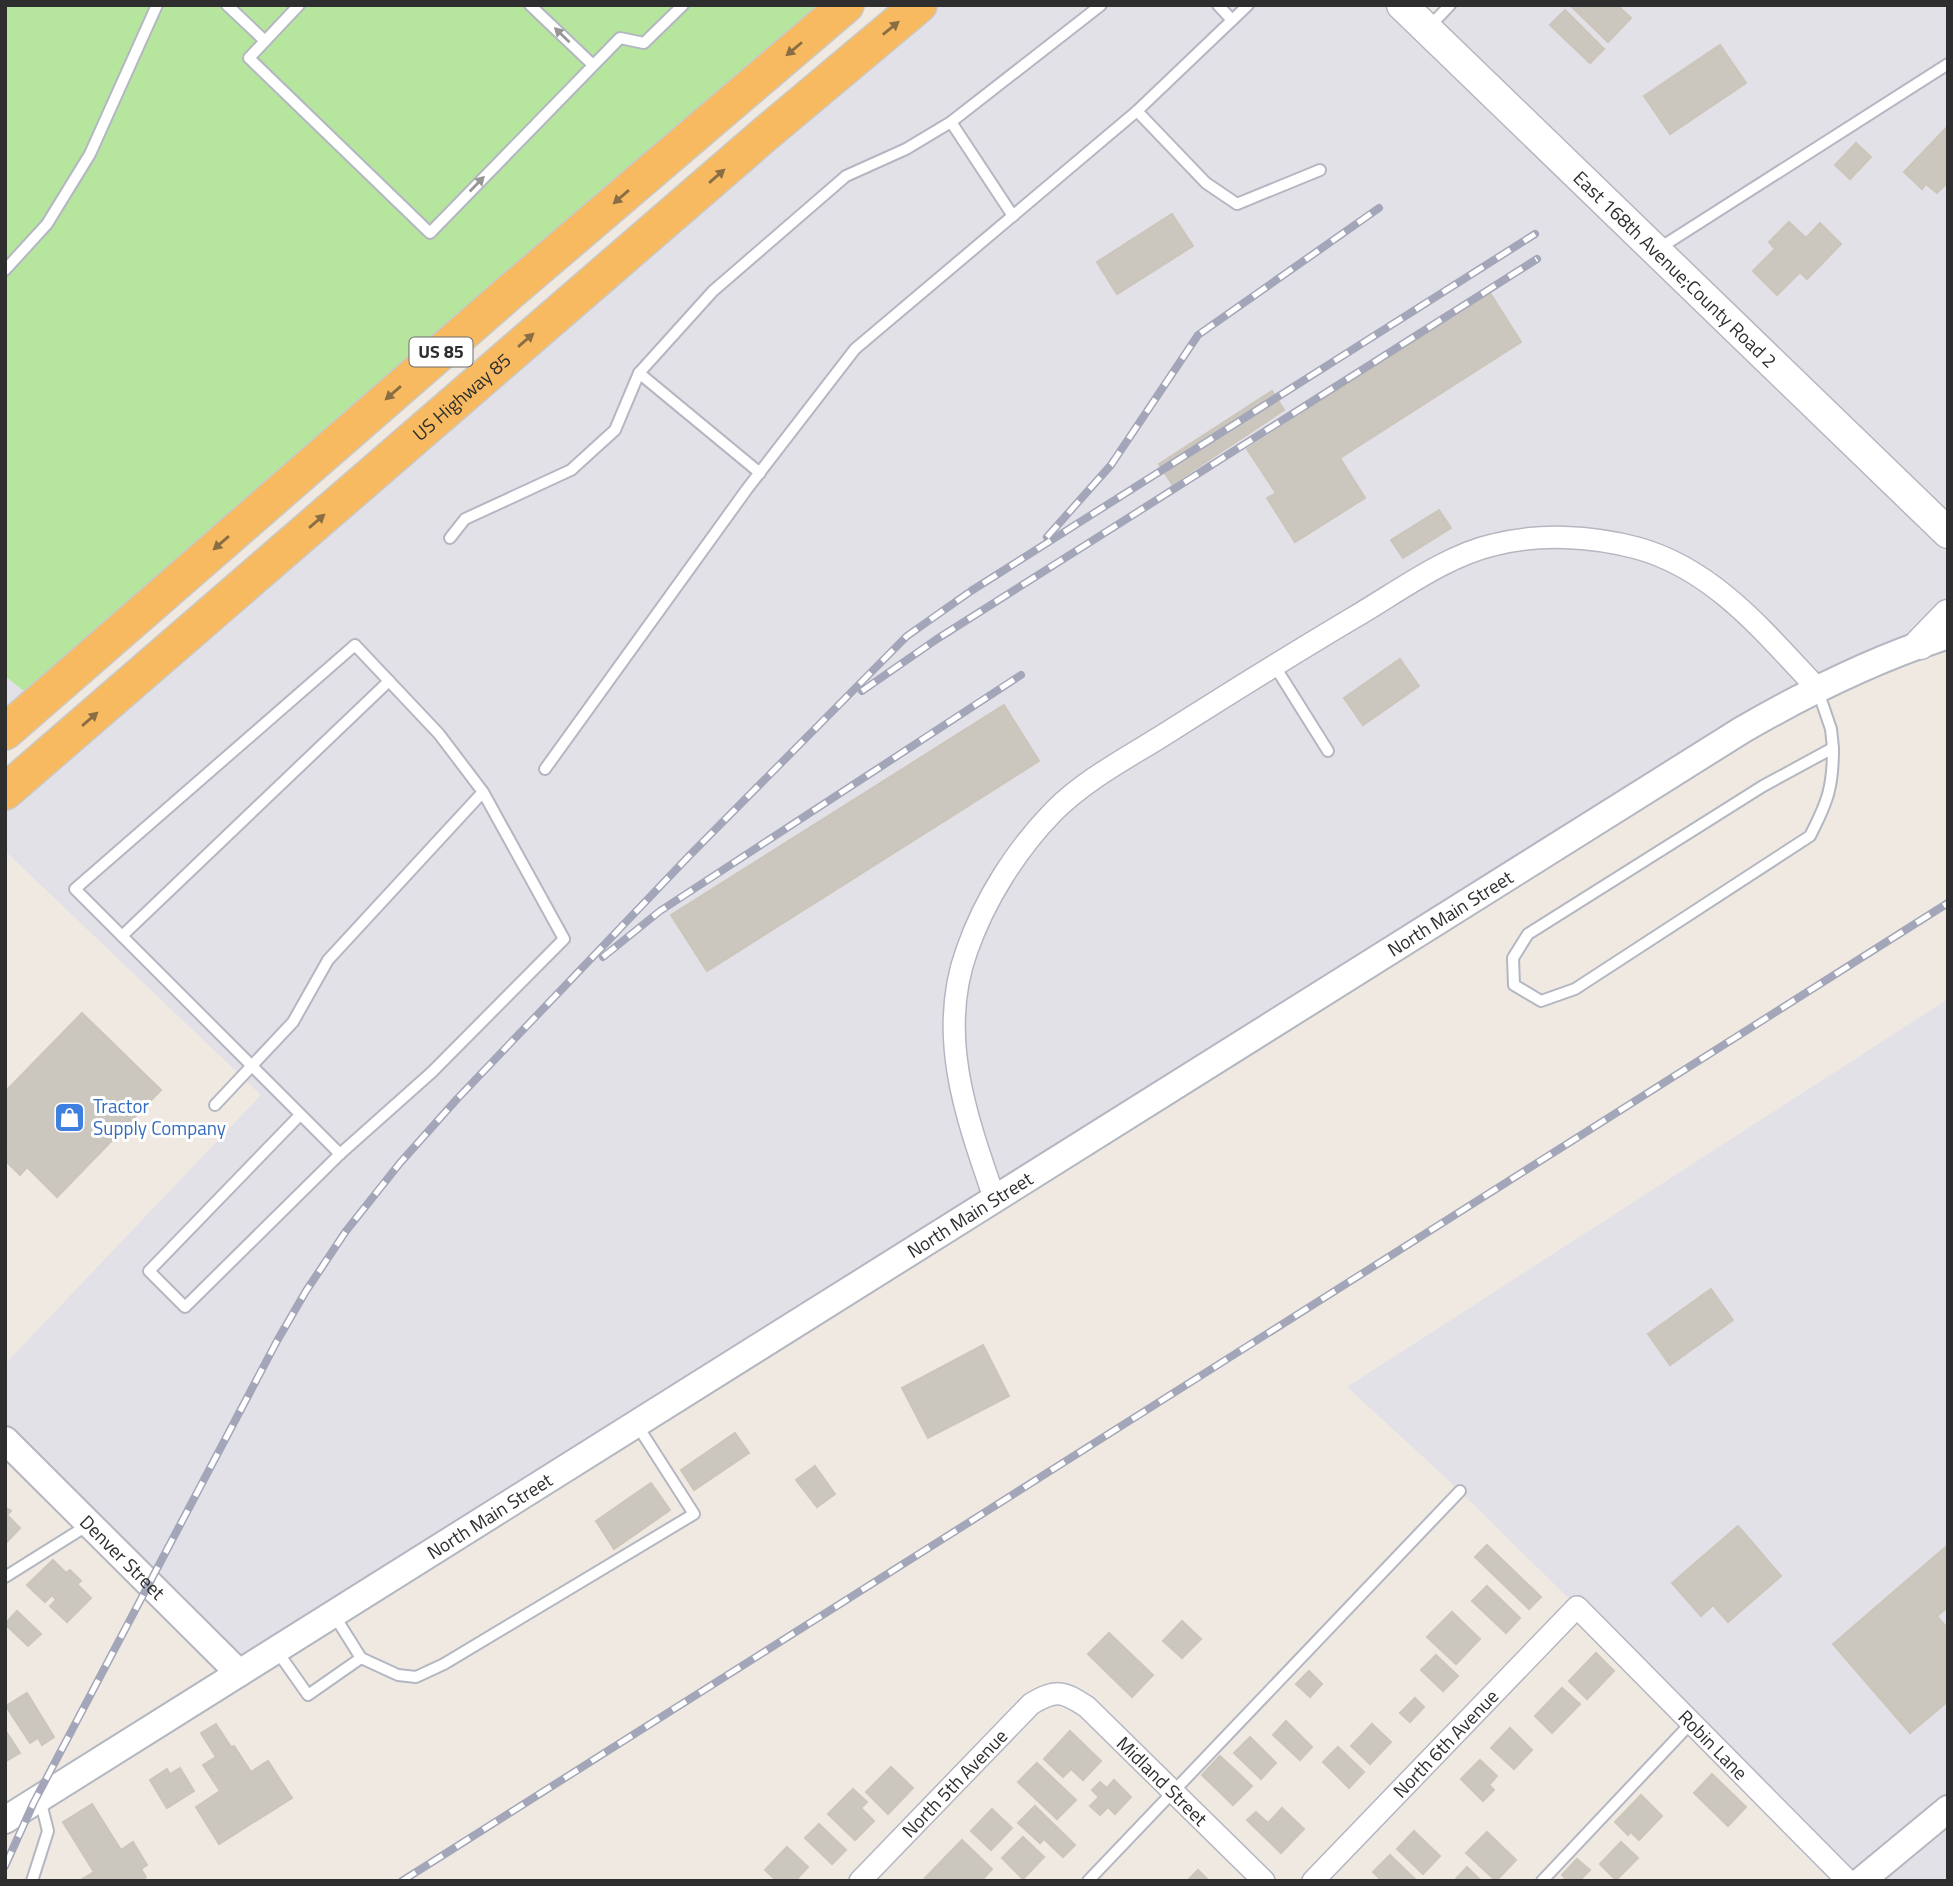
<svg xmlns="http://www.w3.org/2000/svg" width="1953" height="1886" font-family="'Titillium Web',sans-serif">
<rect width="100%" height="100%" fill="#efe9e1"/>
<!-- industrial -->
<g fill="#e3e1e8">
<path d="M919 5H1402L1427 29 1450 5H1948V615L1855 670 239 1673 5 1440V1364L261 1095 5 851V792Z"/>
<path d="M5 676 39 703 5 732Z"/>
<path d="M1948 999V1881H1855L1460 1491 1347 1387Z"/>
</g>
<!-- grass -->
<path fill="#b6e59e" d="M5 5H846L39 703 5 676Z"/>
<!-- building -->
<g fill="#cbc7bf" stroke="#cbc5ba" stroke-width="2">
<path d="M1574 5H1617L1631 18 1608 42 1572 7Z"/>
<path d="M1565 10 1604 49 1590 63 1550 25Z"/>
<path d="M1720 45 1746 83 1670 134 1644 96Z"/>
<path d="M1948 126V186L1946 184 1937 193 1926 184 1922 189 1904 172Z"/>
<path d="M1856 143 1871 157 1850 179 1835 165Z"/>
<path d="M1172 214 1193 246 1117 294 1097 262Z"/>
<path d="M1789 222 1806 238 1820 223 1841 244 1807 279 1800 272 1777 295 1753 271 1775 249 1769 242Z"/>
<path d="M1490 293 1521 342 1340 458 1365 498 1295 542 1267 498 1276 493 1247 449Z"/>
<path d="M1272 391 1284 410 1172 484 1159 464Z"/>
<path d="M1439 510 1451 528 1403 558 1391 540Z"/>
<path d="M1400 659 1419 686 1363 725 1344 698Z"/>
<path d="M1004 705 1039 761 707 971 671 915Z"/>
<path d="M82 1013 161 1090 57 1197 27 1167 20 1175 5 1160V1151L9 1147 5 1143V1092Z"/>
<path d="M1711 1289 1733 1320 1670 1365 1648 1334Z"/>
<path d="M983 1345 1009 1396 928 1438 902 1388Z"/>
<path d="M735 1433 749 1453 694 1490 681 1470Z"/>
<path d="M815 1466 835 1494 817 1507 796 1480Z"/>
<path d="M651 1483 670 1510 614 1549 596 1521Z"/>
<path d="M5 1507 11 1511 7 1515 20 1528 5 1544Z"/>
<path d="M1738 1526 1781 1576 1728 1622 1713 1605 1701 1616 1672 1583Z"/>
<path d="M1487 1545 1541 1597 1529 1609 1475 1557Z"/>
<path d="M1948 1545V1607L1937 1616 1948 1629V1701L1910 1733 1833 1644Z"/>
<path d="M53 1560 66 1573 70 1570 81 1581 77 1584 91 1598 67 1622 50 1606 56 1600 52 1595 45 1602 27 1585Z"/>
<path d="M1487 1586 1520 1618 1506 1633 1472 1601Z"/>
<path d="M17 1611 41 1634 28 1646 5 1624Z"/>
<path d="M1452 1612 1480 1639 1456 1664 1427 1637Z"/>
<path d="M1182 1621 1201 1639 1182 1658 1163 1641Z"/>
<path d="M1109 1633 1153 1675 1132 1697 1088 1654Z"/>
<path d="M1596 1653 1614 1671 1587 1699 1569 1681Z"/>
<path d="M1436 1655 1458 1676 1443 1691 1421 1670Z"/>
<path d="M1309 1671 1322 1684 1310 1697 1296 1684Z"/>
<path d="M1562 1688 1580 1704 1552 1733 1535 1716Z"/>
<path d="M27 1693 54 1737 42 1745 38 1738 30 1743 6 1706Z"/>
<path d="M1415 1698 1424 1707 1410 1722 1400 1713Z"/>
<path d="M1286 1721 1312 1747 1300 1760 1273 1735Z"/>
<path d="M216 1724 231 1747 234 1746 251 1772 268 1761 292 1798 219 1844 196 1807 220 1791 203 1765 216 1757 201 1733Z"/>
<path d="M1372 1724 1391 1742 1370 1764 1351 1746Z"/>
<path d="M1510 1728 1532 1750 1514 1769 1491 1748Z"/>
<path d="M5 1730 20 1753 6 1761 5 1760Z"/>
<path d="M1070 1731 1101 1761 1083 1780 1071 1769 1063 1777 1044 1759Z"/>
<path d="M1250 1737 1276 1763 1261 1779 1234 1753Z"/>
<path d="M1338 1747 1364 1772 1349 1788 1323 1762Z"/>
<path d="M1220 1756 1252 1786 1233 1805 1202 1775Z"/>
<path d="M1480 1760 1497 1776 1489 1785 1494 1790 1483 1801 1461 1779Z"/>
<path d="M1037 1763 1076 1800 1057 1819 1018 1782Z"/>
<path d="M891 1767 913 1788 888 1814 866 1792Z"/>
<path d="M180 1768 194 1791 167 1808 150 1780 167 1769 170 1774Z"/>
<path d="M1712 1774 1746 1807 1728 1826 1694 1793Z"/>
<path d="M1114 1780 1131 1797 1115 1814 1108 1807 1100 1815 1090 1806 1099 1797 1092 1790 1100 1782 1107 1788Z"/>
<path d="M853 1789 867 1802 861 1808 874 1821 855 1840 828 1814Z"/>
<path d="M1641 1795 1662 1816 1639 1840 1631 1832 1628 1835 1615 1822Z"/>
<path d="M92 1804 121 1850 133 1842 147 1865 141 1869 146 1877 140 1881H79L94 1872 63 1822Z"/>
<path d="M1035 1806 1075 1845 1063 1857 1044 1839 1040 1843 1018 1823Z"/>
<path d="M1282 1808 1304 1829 1281 1853 1247 1820 1256 1812 1268 1823Z"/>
<path d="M992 1809 1012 1828 991 1850 971 1831Z"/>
<path d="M819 1824 846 1850 832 1864 805 1838Z"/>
<path d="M1414 1831 1440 1856 1423 1874 1397 1849Z"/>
<path d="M1487 1832 1516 1860 1496 1881 1466 1853Z"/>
<path d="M1023 1837 1044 1857 1023 1879 1002 1858Z"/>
<path d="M962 1840 992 1869 981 1881H928L925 1878Z"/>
<path d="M1621 1842 1638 1858 1616 1880 1600 1864Z"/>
<path d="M787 1847 808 1867 795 1881H777L765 1870Z"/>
<path d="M1390 1855 1417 1881H1382L1373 1872Z"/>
<path d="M1577 1859 1590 1870 1579 1881H1568L1562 1875Z"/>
<path d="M1467 1867 1481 1881H1454Z"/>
<path d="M1198 1870 1209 1881H1187Z"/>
</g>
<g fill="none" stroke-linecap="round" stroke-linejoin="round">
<defs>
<g id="service">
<path d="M227 5 265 41"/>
<path d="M299 5 249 58 430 233 620 38 644 43 683 5"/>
<path d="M530 5 593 65"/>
<path d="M1218 5 1232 20"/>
<path d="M1428 28 1450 5"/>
<path d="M1137 111 1206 183 1237 204 1320 170"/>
<path d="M951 122 1101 5"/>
<path d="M1658 249 1948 64"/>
<path d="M5 270 47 224 90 154 157 5"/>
<path d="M760 473 639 373 713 291 846 176 906 149 951 122 1013 216"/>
<path d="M450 538 465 519 571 470 615 430 639 373"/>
<path d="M1274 665 1328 751"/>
<path d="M1818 691 1831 729 1833 748 1763 786 1528 934 1513 958 1514 985 1541 1001 1575 989 1810 836C1828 801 1833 787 1833 748"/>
<path d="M545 769 747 489 855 349 1137 111 1248 5"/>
<path d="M122 936 389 681"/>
<path d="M215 1105 293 1022 328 960 483 792 439 734 355 645 75 889 340 1154 432 1072 564 939 483 792"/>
<path d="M300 1115 149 1271 185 1307 340 1154"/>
<path d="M5 1577 88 1525"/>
<path d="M277 1651 308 1695 361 1658 334 1615"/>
<path d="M361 1658 398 1675 416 1677 444 1664 694 1514 637 1425"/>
<path d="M32 1881 48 1831 40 1799"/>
<path d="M1088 1881 1460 1491"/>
<path d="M1542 1881 1692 1722"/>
</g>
<g id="minor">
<path d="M995 1200C967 1119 936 1035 967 950 985 899 1016 850 1054 811 1085 780 1125 759 1162 736 1225 696 1289 656 1353 618 1396 593 1445 556 1493 545 1539 533 1591 536 1637 548 1714 569 1765 633 1817 688"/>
<path id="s1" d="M860 1881 1031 1704C1056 1689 1063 1691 1087 1707L1264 1881"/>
<path id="s2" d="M1313 1881 1577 1607 1848 1881"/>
</g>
<g id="tertiary">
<path id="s3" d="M5 1440 239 1673"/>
<path id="s4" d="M5 1820 1742 730C1806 693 1870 661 1940 638"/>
<path d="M1861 1881 1948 1809"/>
</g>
<g id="secondary">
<path id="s5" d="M1402 5 1948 533"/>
<path d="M1920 644 1948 615"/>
</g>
<g id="trunk">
<path d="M5 732 510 292 846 5"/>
<path id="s6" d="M5 792 764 135 919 5"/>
</g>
</defs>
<!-- service casing -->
<use href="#service" stroke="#b4b7c1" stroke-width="14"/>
<!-- minor casing -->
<use href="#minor" stroke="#b4b7c1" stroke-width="24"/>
<!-- tertiary casing -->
<use href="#tertiary" stroke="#b4b7c1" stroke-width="30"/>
<!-- secondary casing -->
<use href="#secondary" stroke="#b4b7c1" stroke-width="33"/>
<!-- trunk casing -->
<use href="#trunk" stroke="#c9c9c9" stroke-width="38"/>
<!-- service -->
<use href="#service" stroke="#fff" stroke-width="10"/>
<!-- minor -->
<use href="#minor" stroke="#fff" stroke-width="21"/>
<!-- tertiary -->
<use href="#tertiary" stroke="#fff" stroke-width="26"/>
<!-- secondary -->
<use href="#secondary" stroke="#fff" stroke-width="30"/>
<!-- trunk -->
<use href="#trunk" stroke="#f8ba60" stroke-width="35"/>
<defs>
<g id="rail">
<path d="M1047 537 1111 465 1198 335 1379 208"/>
<path d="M862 691 937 639 1537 259"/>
<path d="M603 957 660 911 1021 675"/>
<path d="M5 1866 34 1802 277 1341 306 1291 346 1231 400 1163 457 1099 688 857 907 636 971 591 1535 234"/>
<path d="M402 1881 1948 903"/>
</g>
</defs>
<!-- rail casing -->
<use href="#rail" stroke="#a3a6b8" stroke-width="8"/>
<!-- rail -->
<use href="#rail" stroke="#fff" stroke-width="5" stroke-dasharray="16" stroke-linecap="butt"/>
</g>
<!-- one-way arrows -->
<defs><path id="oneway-solid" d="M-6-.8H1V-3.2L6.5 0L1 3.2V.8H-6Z" transform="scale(1.75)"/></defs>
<g fill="#896d44">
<use href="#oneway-solid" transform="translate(891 28) rotate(-39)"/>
<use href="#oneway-solid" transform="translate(794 49) rotate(140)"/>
<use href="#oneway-solid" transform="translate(717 176) rotate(-41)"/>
<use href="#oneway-solid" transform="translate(621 197) rotate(139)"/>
<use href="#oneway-solid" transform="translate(526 340) rotate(-41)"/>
<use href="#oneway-solid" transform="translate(393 393) rotate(139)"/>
<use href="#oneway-solid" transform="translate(317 521) rotate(-41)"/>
<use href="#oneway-solid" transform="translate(221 543) rotate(139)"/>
<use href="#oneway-solid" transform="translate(90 719) rotate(-41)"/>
</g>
<g fill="#969696">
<use href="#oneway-solid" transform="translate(562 35) rotate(-136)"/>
<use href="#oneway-solid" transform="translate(477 184) rotate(-46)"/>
</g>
<!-- icons -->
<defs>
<symbol id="shop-square" viewBox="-11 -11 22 22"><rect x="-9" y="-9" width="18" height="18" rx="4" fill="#3f7fe0" stroke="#fff"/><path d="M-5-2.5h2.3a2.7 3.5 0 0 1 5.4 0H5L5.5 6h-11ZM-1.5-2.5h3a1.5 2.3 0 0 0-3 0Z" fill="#fff"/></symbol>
</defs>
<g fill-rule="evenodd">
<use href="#shop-square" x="52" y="1100" width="35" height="35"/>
</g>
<g text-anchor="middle" stroke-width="6" stroke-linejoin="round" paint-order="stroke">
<!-- shield labels -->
<rect fill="#fff" stroke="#6d6d6d" stroke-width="2" x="409.5" y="337.5" width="63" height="29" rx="5"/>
<g font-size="18" font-weight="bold" fill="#2e2e2e">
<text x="441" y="358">US 85</text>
</g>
<!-- street labels -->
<g font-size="19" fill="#2e2e2e" stroke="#fff">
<text dy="7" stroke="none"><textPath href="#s5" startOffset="380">East 168th Avenue;County Road 2</textPath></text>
<text dy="7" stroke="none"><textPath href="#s6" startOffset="604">US Highway 85</textPath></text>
<text dy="7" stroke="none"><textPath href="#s4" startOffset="1706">North Main Street</textPath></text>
<text dy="7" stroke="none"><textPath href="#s4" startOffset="1139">North Main Street</textPath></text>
<text dy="7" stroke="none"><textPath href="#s4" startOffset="572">North Main Street</textPath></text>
<text dy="7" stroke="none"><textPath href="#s3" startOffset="166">Denver Street</textPath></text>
<text dy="7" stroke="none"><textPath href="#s2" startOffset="574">Robin Lane</textPath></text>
<text dy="7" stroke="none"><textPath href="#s2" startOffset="191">North 6th Avenue</textPath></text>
<text dy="7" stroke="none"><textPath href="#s1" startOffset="413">Midland Street</textPath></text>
<text dy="7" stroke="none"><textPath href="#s1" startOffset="136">North 5th Avenue</textPath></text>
</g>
<!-- shop labels -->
<g font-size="19" fill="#366cbe" stroke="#fff" text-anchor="start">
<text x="93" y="1113">Tractor<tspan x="93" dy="22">Supply Company</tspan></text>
</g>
</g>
<!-- border -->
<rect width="1953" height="1886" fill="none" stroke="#2e2e2e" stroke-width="14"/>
</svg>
